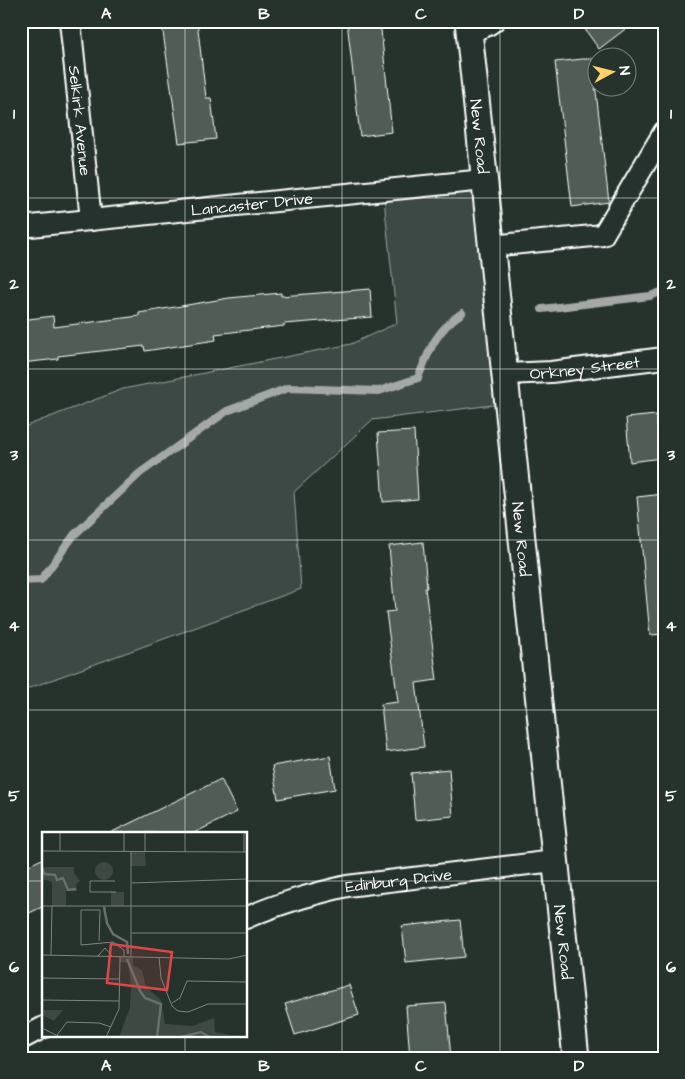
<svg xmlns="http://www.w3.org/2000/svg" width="685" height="1079" font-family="'Architects Daughter',sans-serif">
<rect width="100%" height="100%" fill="#26332d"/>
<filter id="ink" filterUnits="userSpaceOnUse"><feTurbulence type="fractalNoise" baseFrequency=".02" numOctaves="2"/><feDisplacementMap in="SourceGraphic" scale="10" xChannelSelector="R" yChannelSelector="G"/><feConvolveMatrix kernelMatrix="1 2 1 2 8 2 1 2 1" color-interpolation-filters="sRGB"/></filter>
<g filter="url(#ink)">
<!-- green -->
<path fill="#3e4944" stroke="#9ea4a2" d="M484 180 509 403 372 420 294 492 301 589 21 691V428L123 389 351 344 397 323 383 190Z"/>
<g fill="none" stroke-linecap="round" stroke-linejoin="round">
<!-- stream -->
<g stroke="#a4a9a7" stroke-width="8">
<path d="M542 309 650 296 664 291"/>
<path d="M21 581 41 580 74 535 140 473 227 411 288 388 379 391 418 378C429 351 436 330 462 313"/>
</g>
</g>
<!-- building -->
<g fill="#515c57" stroke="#fff">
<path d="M190 21H197L206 98H211L216 139 179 143 162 25Z"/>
<path d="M347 21H380L392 132 360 136Z"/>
<path d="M579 21H636L599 49Z"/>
<path d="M592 58 609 202 572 207 555 62Z"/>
<path d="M370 289 372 317 284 324V326L215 334 216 340 145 351 144 346 58 356V359L21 363V320L53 316 54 327 139 316V313L229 298 281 293V296Z"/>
<path d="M656 415 661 458 630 462 626 418Z"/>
<path d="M414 431 418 499 383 502 378 433Z"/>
<path d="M664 494V634L650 635 637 497Z"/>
<path d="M423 542 427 588H425L437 680 416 683 424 747 386 752 381 704 398 702 386 612 395 611 389 546Z"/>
<path d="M330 756 335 789 278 799 272 766Z"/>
<path d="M449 769 453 816 415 820 411 773Z"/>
<path d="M221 779 237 812 194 833H110Z"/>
<path d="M44 858V906L21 917V869Z"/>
<path d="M460 920 464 957 406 963 402 926Z"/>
<path d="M349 985 359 1015 295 1035 285 1004Z"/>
<path d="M446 1003 451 1058H410L406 1006Z"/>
</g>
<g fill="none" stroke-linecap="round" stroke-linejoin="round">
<defs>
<g id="minor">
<path id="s1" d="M70 21 91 220"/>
<path d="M469 32 488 25 494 21"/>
<path id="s2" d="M21 227 484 180"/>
<path d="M491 246 603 235 664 132"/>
<path id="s3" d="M506 374 551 372 664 358"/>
<path id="s4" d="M246 918C278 903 313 894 347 886L554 861"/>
<path d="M21 1039 44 1027"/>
</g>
<g id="tertiary">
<path id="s5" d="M468 21 576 1058"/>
</g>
</defs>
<!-- minor casing -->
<use href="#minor" stroke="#fff" stroke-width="24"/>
<!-- tertiary casing -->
<use href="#tertiary" stroke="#fff" stroke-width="29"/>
<!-- minor -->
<use href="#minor" stroke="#26332d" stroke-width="20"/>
<!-- tertiary -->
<use href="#tertiary" stroke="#26332d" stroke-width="25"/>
</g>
</g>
<!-- grid -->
<path fill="none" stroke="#fff" stroke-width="1" stroke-opacity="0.55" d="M185 21V833M342 21V1058M500 21V1058M21 198H664M21 369H664M21 540H664M21 710H664M21 881H44M246 881H664M185 1035V1058"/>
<g text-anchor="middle" stroke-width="5" stroke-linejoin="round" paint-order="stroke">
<!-- street labels -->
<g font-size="16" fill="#fff" stroke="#26332d">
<text dy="6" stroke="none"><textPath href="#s1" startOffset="100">Selkirk Avenue</textPath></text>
<text dy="6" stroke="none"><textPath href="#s5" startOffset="116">New Road</textPath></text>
<text dy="6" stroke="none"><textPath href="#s2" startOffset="232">Lancaster Drive</textPath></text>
<text dy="6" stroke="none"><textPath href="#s3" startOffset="79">Orkney Street</textPath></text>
<text dy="6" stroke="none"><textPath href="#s5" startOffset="521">New Road</textPath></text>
<text dy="6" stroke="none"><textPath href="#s4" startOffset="158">Edinburg Drive</textPath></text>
<text dy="6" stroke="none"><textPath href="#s5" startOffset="926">New Road</textPath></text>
</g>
</g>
<!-- overview -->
<g transform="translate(42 832)">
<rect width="205" height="205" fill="#26332d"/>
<path d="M89 20H103L104 34H89ZM53 39a9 9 0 1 1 18 0a9 9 0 1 1-18 0ZM0 35H32V41L38 49 34 52 35 59H24V74H10V50L0 47ZM69 60H82V74H69ZM78 125H91V133L100 138 104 155 119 168 123 192 150 194 172 186 173 200 187 203 77 205 88 176 89 154 86 131 78 130ZM0 178H21L12 189 0 183Z" fill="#3e4944"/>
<path fill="none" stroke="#67706c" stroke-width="2.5" d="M0 37 3 42 13 43 15 48 21 46 26 58 34 57M62 75 65 91 71 102 85 110 86 122M85 127 98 159 103 166 119 172 115 205M139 205 159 200 167 205"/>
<path fill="none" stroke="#7d8581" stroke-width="1" d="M103 0V20M202 0V20M0 19 205 20M18 19V0M82 20V0M143 20V0M73 49H48V60H74M90 51 205 47M0 74H205M90 101H205M57 109 58 78H39V113L71 110 82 118V125M0 123 187 127 205 123M9 123 10 74M56 124 63 116 70 124M89 125V20M117 125 119 146 130 174 136 179 146 180 166 172H205M0 146 78 147M0 168 77 169M130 171 138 166 145 149 205 150M0 196 18 205M15 203 25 190 57 191 69 195M64 205 77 177 78 125"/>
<path fill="#dc4848" fill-opacity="0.15" stroke="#dc4848" stroke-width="2.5" d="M69 112 130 120 125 158 65 151Z"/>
<rect width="205" height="205" fill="none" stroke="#fff" stroke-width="2.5"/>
</g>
<!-- margin -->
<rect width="685" height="1079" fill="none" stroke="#26332d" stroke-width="55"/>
<!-- north arrow -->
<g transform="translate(612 72) rotate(83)"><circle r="24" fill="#26332d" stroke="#7d8581"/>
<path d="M0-4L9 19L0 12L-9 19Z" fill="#ffd166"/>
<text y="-8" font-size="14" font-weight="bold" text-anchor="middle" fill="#ffffff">N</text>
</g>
<rect x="28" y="28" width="630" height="1024" fill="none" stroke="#fff" stroke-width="2"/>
<g font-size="16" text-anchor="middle" font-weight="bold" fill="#fff">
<text x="106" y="19">A</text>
<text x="264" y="19">B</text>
<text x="421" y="19">C</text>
<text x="579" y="19">D</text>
<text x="14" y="119">1</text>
<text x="671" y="119">1</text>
<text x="14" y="289">2</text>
<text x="671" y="289">2</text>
<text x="14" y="460">3</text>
<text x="671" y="460">3</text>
<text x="14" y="631">4</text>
<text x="671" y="631">4</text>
<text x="14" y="801">5</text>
<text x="671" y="801">5</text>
<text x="14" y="972">6</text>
<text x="671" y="972">6</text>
<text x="106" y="1071">A</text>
<text x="264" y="1071">B</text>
<text x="421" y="1071">C</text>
<text x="579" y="1071">D</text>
</g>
</svg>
